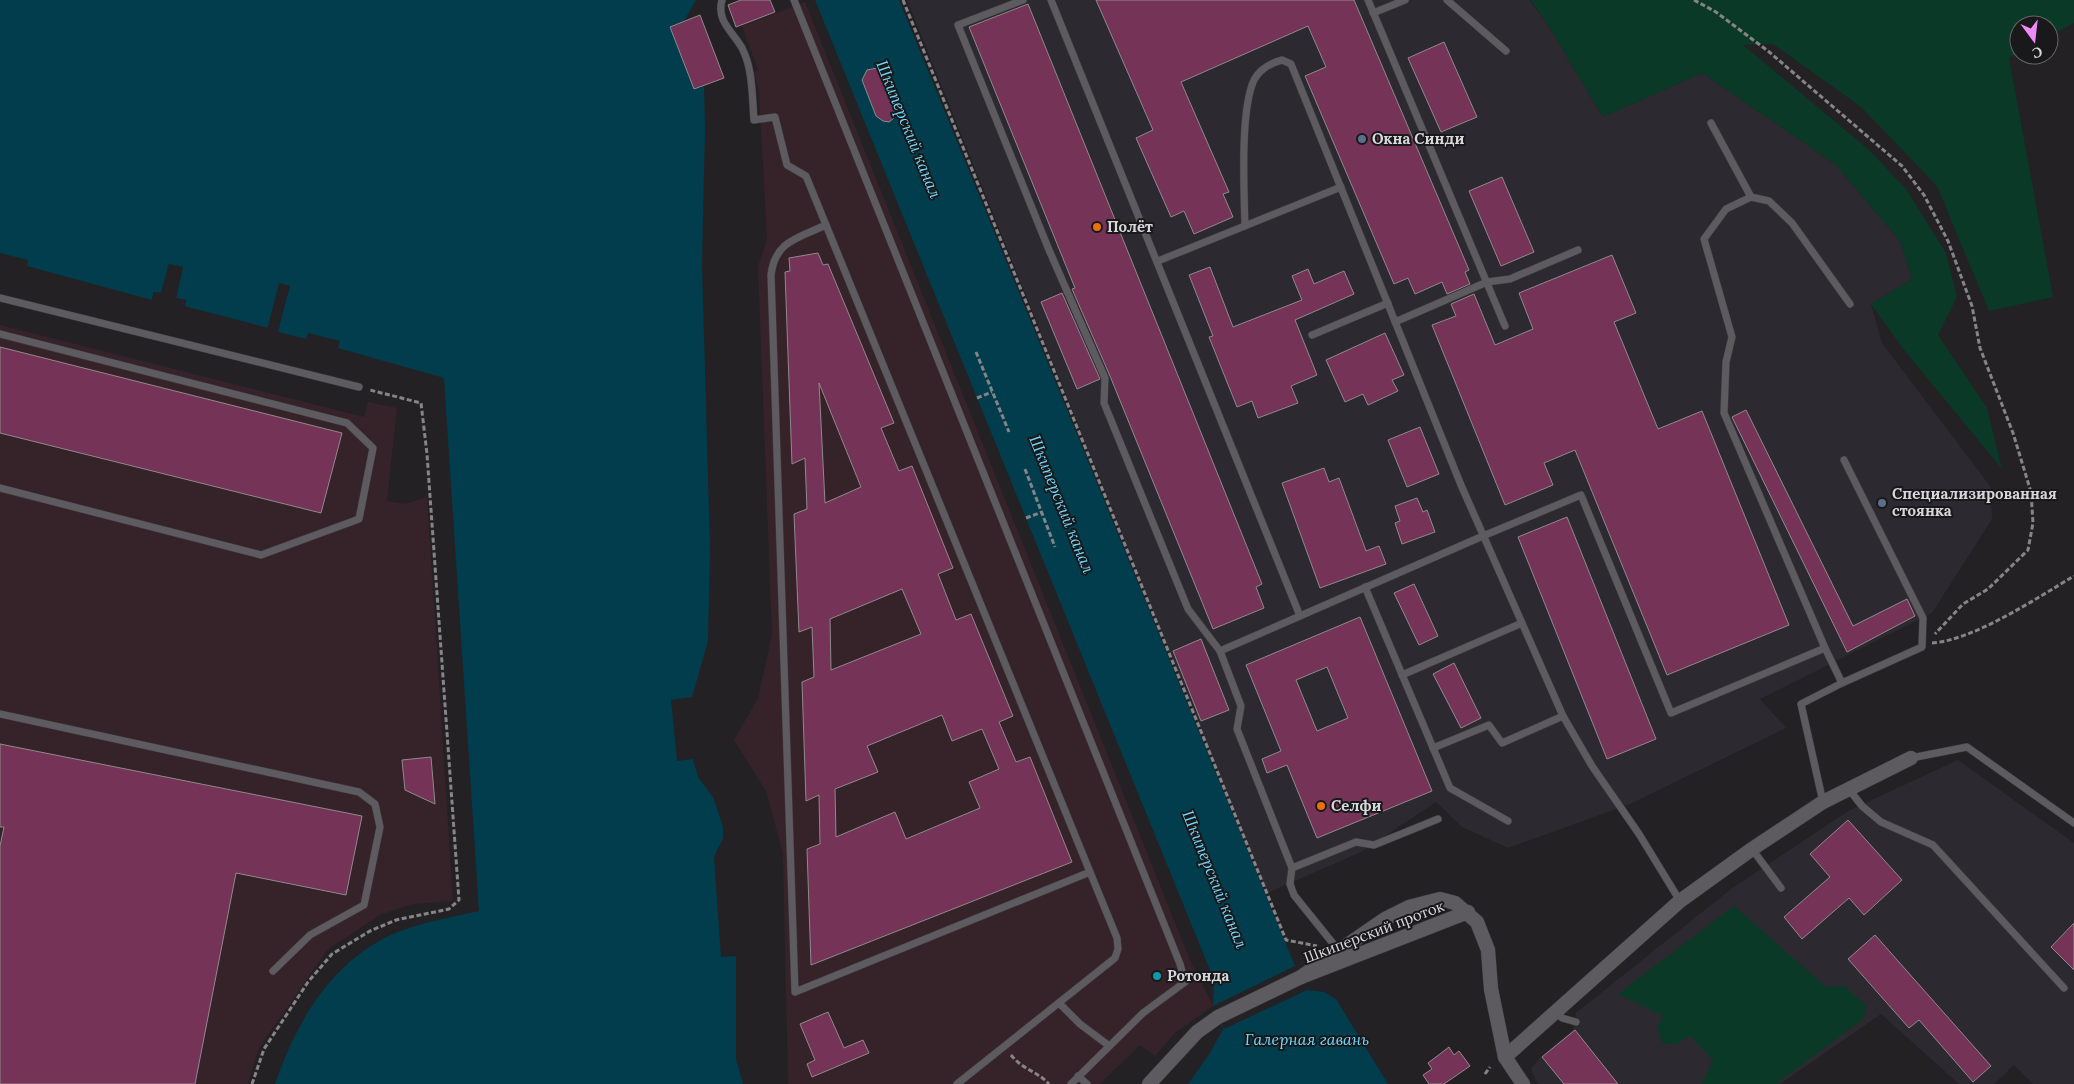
<svg xmlns="http://www.w3.org/2000/svg" width="2074" height="1084" font-family="Lora,serif">
<rect width="100%" height="100%" fill="#232124"/>
<!-- commercial -->
<g fill="#362329">
<path d="M805 2 1190 960 1213 1006 1175 1033 1155 1056 1140 1045 1100 1084H788L783 854 766 791 734 740 758 698 772 635 758 266 767 240 759 91 754 72 758 70 742 26Z"/>
<path d="M0 325 364 417 368 402 397 408 387 501 406 504 427 497 453 901 412 904 380 915 328 949 259 1048 248 1084H0Z"/>
</g>
<!-- built -->
<g fill="#2d2931">
<path d="M907 0H1529L1545 20 1603 117 1702 73 1835 164 1900 241 1912 279 1871 304 1882 343 1990 486 1992 519 1932 613 1760 699 1786 728 1630 804 1508 848 1462 827 1436 802 1361 852 1267 893Z"/>
<path d="M1958 760 2074 843V1084H2033L2014 1065 1994 1084H1959L1881 1014 1780 1084H1538L1531 1069 1541 1056 1573 1030 1576 1013 1731 889 1850 810Z"/>
</g>
<!-- green -->
<g fill="#0b3927">
<path d="M1530 0H2074V23L2049 36V25H2019V52L2009 58 2053 297 1989 311 1937 186 1861 107 1773 44 1743 45 1868 149 1906 189 1946 253 1957 297 1938 335 1987 408 2002 469 1904 350 1871 304 1912 279 1900 241 1835 164 1702 73 1603 117 1545 20Z"/>
<path d="M1734 906 1826 987 1844 986 1866 1006 1863 1019 1776 1084H1702L1713 1060 1690 1036 1676 1044H1663L1657 1028 1663 1016 1618 994Z"/>
</g>
<!-- water -->
<g fill="#013d4d">
<path d="M0 0H696L684 21 670 27 694 89 704 86 705 129 702 265 710 548 708 641 692 697 671 700 677 761 693 759 698 777 713 797 723 827V838L714 857 721 957 736 956V1059L743 1084H275C299 1015 338 950 412 927 434 920 457 916 479 911L444 378 338 348 340 341 308 333 306 339 278 332 289 286 279 284 268 328 184 306 186 300 176 298 183 267 169 264 161 293 154 292 152 300 27 266 28 260 0 253Z"/>
<path d="M815 0H899L1295 966 1307 990 1324 992 1336 999 1388 1084H1188L1210 1053 1223 1029 1213 1006 1214 980Z"/>
</g>
<!-- pier -->
<g fill="#232124">
<path d="M169 264 183 267 176 298 186 300 184 309 183 302 173 298 180 269 170 267 163 295H155L154 301 151 302 154 292 161 293Z"/>
<path d="M279 283 290 286 277 334 276 331 287 288 281 286 270 328 267 330Z"/>
<path d="M1295 966 1307 990 1224 1029 1213 1006Z"/>
</g>
<!-- building -->
<g fill="#743357" stroke="#8f8a8c" fill-rule="evenodd">
<path d="M741 0H770L775 12 736 27 728 5Z"/>
<path d="M1096 0H1354L1469 270 1465 272 1470 284 1447 294 1442 282 1415 294 1408 278 1394 284 1305 76 1326 67 1308 26 1181 82 1229 192 1223 194 1233 217 1194 234 1184 211 1171 217 1136 138 1153 130Z"/>
<path d="M1028 4 1262 584 1256 587 1264 608 1213 629 1110 376 1072 289 1075 288 969 27Z"/>
<path d="M700 15 724 78 694 89 670 27Z"/>
<path d="M1444 42 1477 117 1441 132 1408 58Z"/>
<path d="M877 68 882 72 896 108 894 118 889 122 883 121 876 116 862 80 867 70Z"/>
<path d="M1502 177 1534 252 1501 266 1469 191Z"/>
<path d="M818 253 823 265 828 264 894 423 881 428 899 471 912 466 953 568 938 574 956 620 971 614 1013 716 999 722 1016 762 1030 757 1072 862 811 965 807 849 820 844 819 795 806 801 802 682 814 677 812 627 799 632 794 514 807 509 805 458 792 464 785 272 790 271 789 258ZM819 383 861 487 825 503ZM902 589 921 634 831 670 830 619ZM942 715 952 741 982 729 999 769 969 782 980 808 906 839 895 812 836 837 835 789 878 772 867 746Z"/>
<path d="M1612 255 1636 313 1614 322 1658 429 1702 411 1789 625 1667 675 1575 450 1544 463 1553 485 1505 505 1432 325 1456 316 1451 304 1474 294 1495 345 1533 329 1519 293Z"/>
<path d="M1210 267 1233 327 1302 300 1292 276 1308 269 1314 284 1344 271 1354 294 1295 320 1317 375 1291 386 1298 403 1258 418 1252 401 1237 407 1209 337 1213 336 1189 275Z"/>
<path d="M1062 293 1100 379 1077 389 1041 302Z"/>
<path d="M1385 333 1404 375 1392 380 1398 391 1368 405 1363 394 1345 402 1326 360Z"/>
<path d="M0 347 342 433 321 513 0 433Z"/>
<path d="M1746 410 1853 626 1907 599 1915 616 1847 652 1732 417Z"/>
<path d="M1420 427 1439 474 1407 487 1388 440Z"/>
<path d="M1324 468 1329 482 1339 478 1366 551 1379 546 1386 564 1320 588 1282 483Z"/>
<path d="M1417 498 1423 512 1427 510 1435 532 1402 544 1395 523 1400 521 1395 506Z"/>
<path d="M1567 517 1656 739 1607 759 1518 537Z"/>
<path d="M1414 584 1438 636 1419 645 1394 593Z"/>
<path d="M1360 617 1432 791 1317 838 1287 765 1267 773 1262 759 1281 751 1246 665ZM1327 667 1348 718 1317 731 1296 680Z"/>
<path d="M1201 639 1229 710 1201 721 1173 651Z"/>
<path d="M1454 663 1481 718 1461 728 1433 674Z"/>
<path d="M0 744 362 816 346 895 236 873 195 1084H0V846L4 827H0Z"/>
<path d="M431 757 435 804 405 790 402 760Z"/>
<path d="M1848 820 1902 880 1864 915 1849 898 1802 939 1784 917 1830 877 1810 854Z"/>
<path d="M2074 923V970L2051 947Z"/>
<path d="M1875 935 1991 1066 1973 1082 1919 1020 1909 1028 1848 959Z"/>
<path d="M828 1012 844 1048 863 1040 869 1053 812 1077 807 1064 815 1060 800 1024Z"/>
<path d="M1575 1030 1618 1084H1564L1542 1057Z"/>
<path d="M1449 1047 1454 1055 1459 1051 1470 1066 1444 1084H1429L1423 1075 1432 1069 1428 1063Z"/>
</g>
<g fill="none" stroke-linecap="round" stroke-linejoin="round">
<defs>
<g id="lane">
<path d="M722 0C716 21 733 32 742 48 753 69 752 96 754 120L775 117 787 165 806 176 1090 872"/>
<path d="M794 0 1180 964 1185 982 1143 1013 1071 1084"/>
<path d="M1023 0 958 25 1049 250 1105 378 1104 403 1188 609 1220 651 1241 706 1237 729 1292 868 1290 884 1294 895 1339 951"/>
<path d="M1051 0 1300 616"/>
<path d="M1368 0 1505 326"/>
<path d="M1447 0 1506 51"/>
<path d="M1373 13 1405 0"/>
<path d="M1711 123 1751 197"/>
<path d="M826 225C798 238 775 241 771 275L795 992 1090 872 1117 938 1118 949 1115 958 957 1084"/>
<path d="M1245 226C1244 191 1240 110 1254 80 1260 69 1271 63 1282 60L1291 64 1461 485 1563 716 1592 766 1639 834 1680 901"/>
<path d="M1158 261 1341 187"/>
<path d="M0 298 359 387"/>
<path d="M1395 322 1487 282 1510 279 1578 250"/>
<path d="M0 334 347 423 373 448 359 519 261 555 0 488"/>
<path d="M1312 335 1388 303"/>
<path d="M1365 587 1450 788 1508 821"/>
<path d="M1825 648 1724 413 1726 362 1732 337 1704 239 1726 209 1751 197 1769 201 1792 223 1850 304"/>
<path d="M1220 651 1483 536 1581 495 1671 713 1825 648 1842 683 1922 647 1923 618 1844 460"/>
<path d="M1402 675 1522 623"/>
<path d="M0 714 359 792 375 804 380 827 364 905 310 935 273 971"/>
<path d="M1433 748 1489 725 1502 743 1563 716"/>
<path d="M1911 758 1967 747 2074 823"/>
<path d="M1848 788 1862 806 1881 822 1933 845 2064 988"/>
<path d="M1823 802 1801 704 1842 683"/>
<path d="M1752 849 1781 888"/>
<path d="M1292 868 1356 842 1374 845 1438 819"/>
<path d="M1060 1004 1080 1024 1108 1045"/>
<path d="M1556 1011 1562 1018 1576 1022"/>
<path d="M1078 1076 1087 1084"/>
</g>
<g id="street">
<path d="M1301 977 1385 919 1409 907 1440 899 1455 903 1477 922 1488 950 1491 989 1505 1057 1523 1084"/>
<path d="M1505 1057 1680 901 1752 849 1823 802 1911 758"/>
<path d="M1149 1084 1197 1032 1218 1017 1301 977 1468 912"/>
</g>
</defs>
<!-- lane casing -->
<use href="#lane" stroke="#3d3c3f" stroke-width="8"/>
<!-- street casing -->
<use href="#street" stroke="#3d3c3f" stroke-width="15"/>
<!-- path -->
<g stroke="#868487" stroke-width="3" stroke-dasharray="5 2.5" stroke-linecap="butt">
<path d="M903 0 1286 940 1317 946"/>
<path d="M1694 0 1716 12 1768 51 1902 166 1924 195 1948 241 1972 306 1980 348 2013 433 2031 492 2033 523 2028 550 1988 589 1963 604 1935 634"/>
<path d="M976 352 1009 432"/>
<path d="M977 398 992 392"/>
<path d="M1025 469 1055 547"/>
<path d="M1026 518 1042 512"/>
<path d="M1932 643C1974 640 2037 598 2074 576"/>
<path d="M1011 1055C1023 1070 1037 1071 1049 1084"/>
<path d="M1485 1074 1490 1067"/>
<path d="M252 1084 264 1049 308 982 332 954 370 931 396 920 449 909 459 900 427 454 421 403 370 390"/>
</g>
<!-- lane -->
<use href="#lane" stroke="#5d5b5f" stroke-width="7"/>
<!-- street -->
<use href="#street" stroke="#5d5b5f" stroke-width="14"/>
</g>
<!-- markers -->
<g fill="#5c6f8a" stroke="#19181b" stroke-width="2">
<circle cx="1362" cy="139" r="5"/>
<circle cx="1882" cy="503" r="5"/>
</g>
<g fill="#e8710a" stroke="#19181b" stroke-width="2">
<circle cx="1097" cy="227" r="5"/>
<circle cx="1321" cy="806" r="5"/>
</g>
<circle fill="#0f9aa8" stroke="#19181b" stroke-width="2" cx="1157" cy="976" r="5"/>
<g text-anchor="middle" stroke-width="4" stroke-linejoin="round" paint-order="stroke">
<!-- poi labels -->
<g font-size="15" font-weight="bold" fill="#d8d7d9" stroke="#19181b" text-anchor="start">
<text x="1372" y="144">Окна Синди</text>
<text x="1107" y="232">Полёт</text>
<text x="1892" y="499">Специализированная<tspan x="1892" dy="17">стоянка</tspan></text>
<text x="1331" y="811">Селфи</text>
<text x="1167" y="981">Ротонда</text>
</g>
<!-- street labels -->
<g font-size="15" fill="#d8d7d9" stroke="#19181b">
<text transform="translate(1374 932) rotate(-21)" y="5">Шкиперский проток</text>
</g>
<!-- water labels -->
<g font-size="16" font-style="italic" fill="#72d8fa" stroke="#19181b">
<text transform="translate(909 129) rotate(68)" y="6">Шкиперский канал</text>
<text transform="translate(1062 504) rotate(68)" y="6">Шкиперский канал</text>
<text transform="translate(1215 879) rotate(68)" y="6">Шкиперский канал</text>
<text x="1307" y="1045">Галерная гавань</text>
</g>
</g>
<!-- north arrow -->
<g transform="translate(2034 40) rotate(165)"><circle r="24" fill="#19181b" stroke="#656467"/>
<path d="M0-4L9 19L0 12L-9 19Z" fill="#ee8bf8"/>
<text y="-8" font-size="14" font-weight="bold" text-anchor="middle" fill="#d8d7d9">С</text>
</g>
</svg>
